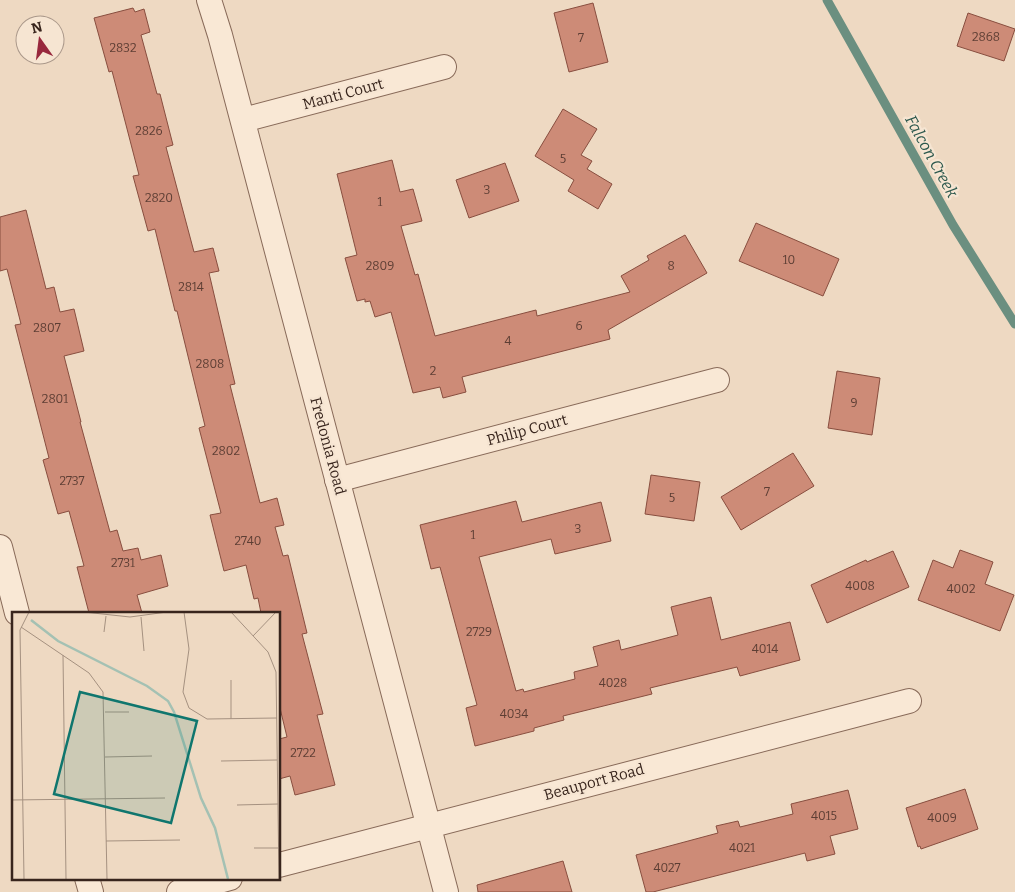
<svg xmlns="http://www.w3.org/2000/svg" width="1015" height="892" font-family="Bitter,serif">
<rect width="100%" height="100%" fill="#eed9c2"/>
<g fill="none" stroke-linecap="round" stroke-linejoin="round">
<!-- stream -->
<path stroke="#6b8f80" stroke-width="9" d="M827 0 953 225 1015 324"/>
</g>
<!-- building -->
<g fill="#cd8b77" stroke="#884e3f">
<path d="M593 3 608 62 569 72 554 13Z"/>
<path d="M133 8 135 12 144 9 150 32 141 35 157 94H160L173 145 166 147 194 252 213 248 219 271 209 273 235 384 230 385 260 503 277 498 284 525 275 527 283 556 288 555 307 633 302 634 323 714 317 715 335 785 295 795 290 776 279 779V739L287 737 279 704V613H261L258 598 254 599 246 565 224 571 210 515 221 513 199 428 205 426 177 311H175L155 229 148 231 133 176 139 175 112 71 109 72 94 18Z"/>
<path d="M968 13 1015 29 1004 61 957 46Z"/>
<path d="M563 109 597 129 581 155 592 161 587 169 612 184 598 209 568 191 574 180 535 156Z"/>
<path d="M392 160 400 192 413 189 422 221 401 226 415 275 418 274 435 336 536 310 537 316 630 292 621 276 649 260 647 256 685 235 707 273 608 330 610 339 462 377 466 392 443 398 440 387 413 393 391 312 375 317 370 301 365 302V299L357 301 345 258 357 255 337 174Z"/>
<path d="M505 163 519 201 469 218 456 180Z"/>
<path d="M26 210 46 289 54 287 60 312 74 309 84 351 64 356 81 422H80L110 532 117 530 123 551 138 548 141 560 161 555 168 586 137 595 142 613H89L77 567 84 566 69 511 58 514 43 460 49 458 15 325 21 324 7 269 0 271V217Z"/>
<path d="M756 223 839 259 823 296 739 261Z"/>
<path d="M837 371 880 378 872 435 828 428Z"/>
<path d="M793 453 814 486 741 530 721 497Z"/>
<path d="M651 475 700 482 694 521 645 514Z"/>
<path d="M516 501 522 522 601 502 611 541 555 554 551 539 479 557 516 691 523 689 524 692 575 679 574 672 598 666 593 647 619 640 621 650 678 635 671 607 711 597 721 640 790 622 800 660 740 676 737 667 650 688 652 694 563 716 564 720 534 728V731L475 746 466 708 477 705 440 567 431 569 420 525Z"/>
<path d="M960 550 993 562 985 584 1014 595 1000 631 918 600 933 560 953 568Z"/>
<path d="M893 551 909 587 827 623 811 585 866 560 867 562Z"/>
<path d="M965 789 978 829 921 849 920 846 918 847 906 808Z"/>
<path d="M848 790 858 829 830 836 835 854 807 861 805 853 653 892H646L636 855 718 833 716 826 738 821 740 827 793 814 791 804Z"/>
<path d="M563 861 572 892H478L477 885Z"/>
</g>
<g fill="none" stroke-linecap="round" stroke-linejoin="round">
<defs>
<g id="minor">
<path d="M209 0 220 35 446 892"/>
<path d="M243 120 444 67"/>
<path d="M337 480 717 380"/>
<path d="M0 547 17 613"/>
<path d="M279 865 909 701"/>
<path d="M87 878 91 892"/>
<path d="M179 892 230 878"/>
</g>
</defs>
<!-- minor casing -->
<use href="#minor" stroke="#886a59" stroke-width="26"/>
<!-- minor -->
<use href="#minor" stroke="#f9e8d5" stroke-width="24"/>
</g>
<g text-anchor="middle" stroke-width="4.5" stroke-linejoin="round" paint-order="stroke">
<!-- number labels -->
<g font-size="12" fill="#5d3e34">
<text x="986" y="41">2868</text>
<text x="581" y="42">7</text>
<text x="123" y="52">2832</text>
<text x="149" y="135">2826</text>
<text x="563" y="163">5</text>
<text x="487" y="194">3</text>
<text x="159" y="202">2820</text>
<text x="380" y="206">1</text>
<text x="789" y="264">10</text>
<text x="380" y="270">2809</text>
<text x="671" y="270">8</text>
<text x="191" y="291">2814</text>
<text x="579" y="330">6</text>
<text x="47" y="332">2807</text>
<text x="508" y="345">4</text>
<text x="210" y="368">2808</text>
<text x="433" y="375">2</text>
<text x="55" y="403">2801</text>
<text x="854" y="407">9</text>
<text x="226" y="455">2802</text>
<text x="72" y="485">2737</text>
<text x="767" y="496">7</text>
<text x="672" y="502">5</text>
<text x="578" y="533">3</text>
<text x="473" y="539">1</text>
<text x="248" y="545">2740</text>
<text x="123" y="567">2731</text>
<text x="860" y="590">4008</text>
<text x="961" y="593">4002</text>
<text x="479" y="636">2729</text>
<text x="765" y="653">4014</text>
<text x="613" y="687">4028</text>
<text x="514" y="718">4034</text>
<text x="303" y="757">2722</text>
<text x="824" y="820">4015</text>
<text x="942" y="822">4009</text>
<text x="742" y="852">4021</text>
<text x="667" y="872">4027</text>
</g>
<!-- street labels -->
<g font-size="15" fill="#38251d" stroke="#f6e5d2">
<text transform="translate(343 94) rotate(-15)" y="5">Manti Court</text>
<text transform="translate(527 430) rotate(-15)" y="5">Philip Court</text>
<text transform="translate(328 446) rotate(75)" y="5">Fredonia Road</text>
<text transform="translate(594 782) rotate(-15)" y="5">Beauport Road</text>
</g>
<!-- water labels -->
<g font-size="16" font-style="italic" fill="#2c584d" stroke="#f6e5d2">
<text transform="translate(932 156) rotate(61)" y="6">Falcon Creek</text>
</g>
</g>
<!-- overview -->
<g transform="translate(12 612)">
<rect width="268" height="268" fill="#eed9c2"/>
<path fill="none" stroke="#a4c1b3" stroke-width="2.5" d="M19 8 46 29 135 74 156 89 162 100 189 186 203 216 216 267"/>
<path fill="none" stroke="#a59180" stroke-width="1" d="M72 0 118 5 155 0M172 0 177 37 171 80 177 96 195 107 265 106M219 0 256 40 264 60 267 267M129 5 132 39M9 15 77 61 91 80 95 267M92 20 94 4M241 24 264 0M51 43 54 267M219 68V107M93 100H117M93 145 140 144M209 149 265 148M0 188 153 186M225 193 266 192M94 229 168 228M242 236H267M12 267 8 18 17 0"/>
<path fill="#0f766e" fill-opacity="0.15" stroke="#0f766e" stroke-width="2.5" d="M68 80 185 109 159 211 42 182Z"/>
<rect width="268" height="268" fill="none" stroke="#38251d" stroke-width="2.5"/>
</g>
<!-- north arrow -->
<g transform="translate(40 40) rotate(346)"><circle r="24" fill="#f6e5d2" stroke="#aa988a"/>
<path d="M0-4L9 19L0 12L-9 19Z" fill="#98283d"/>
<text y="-8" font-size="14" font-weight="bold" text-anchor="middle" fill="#38251d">N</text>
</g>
</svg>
